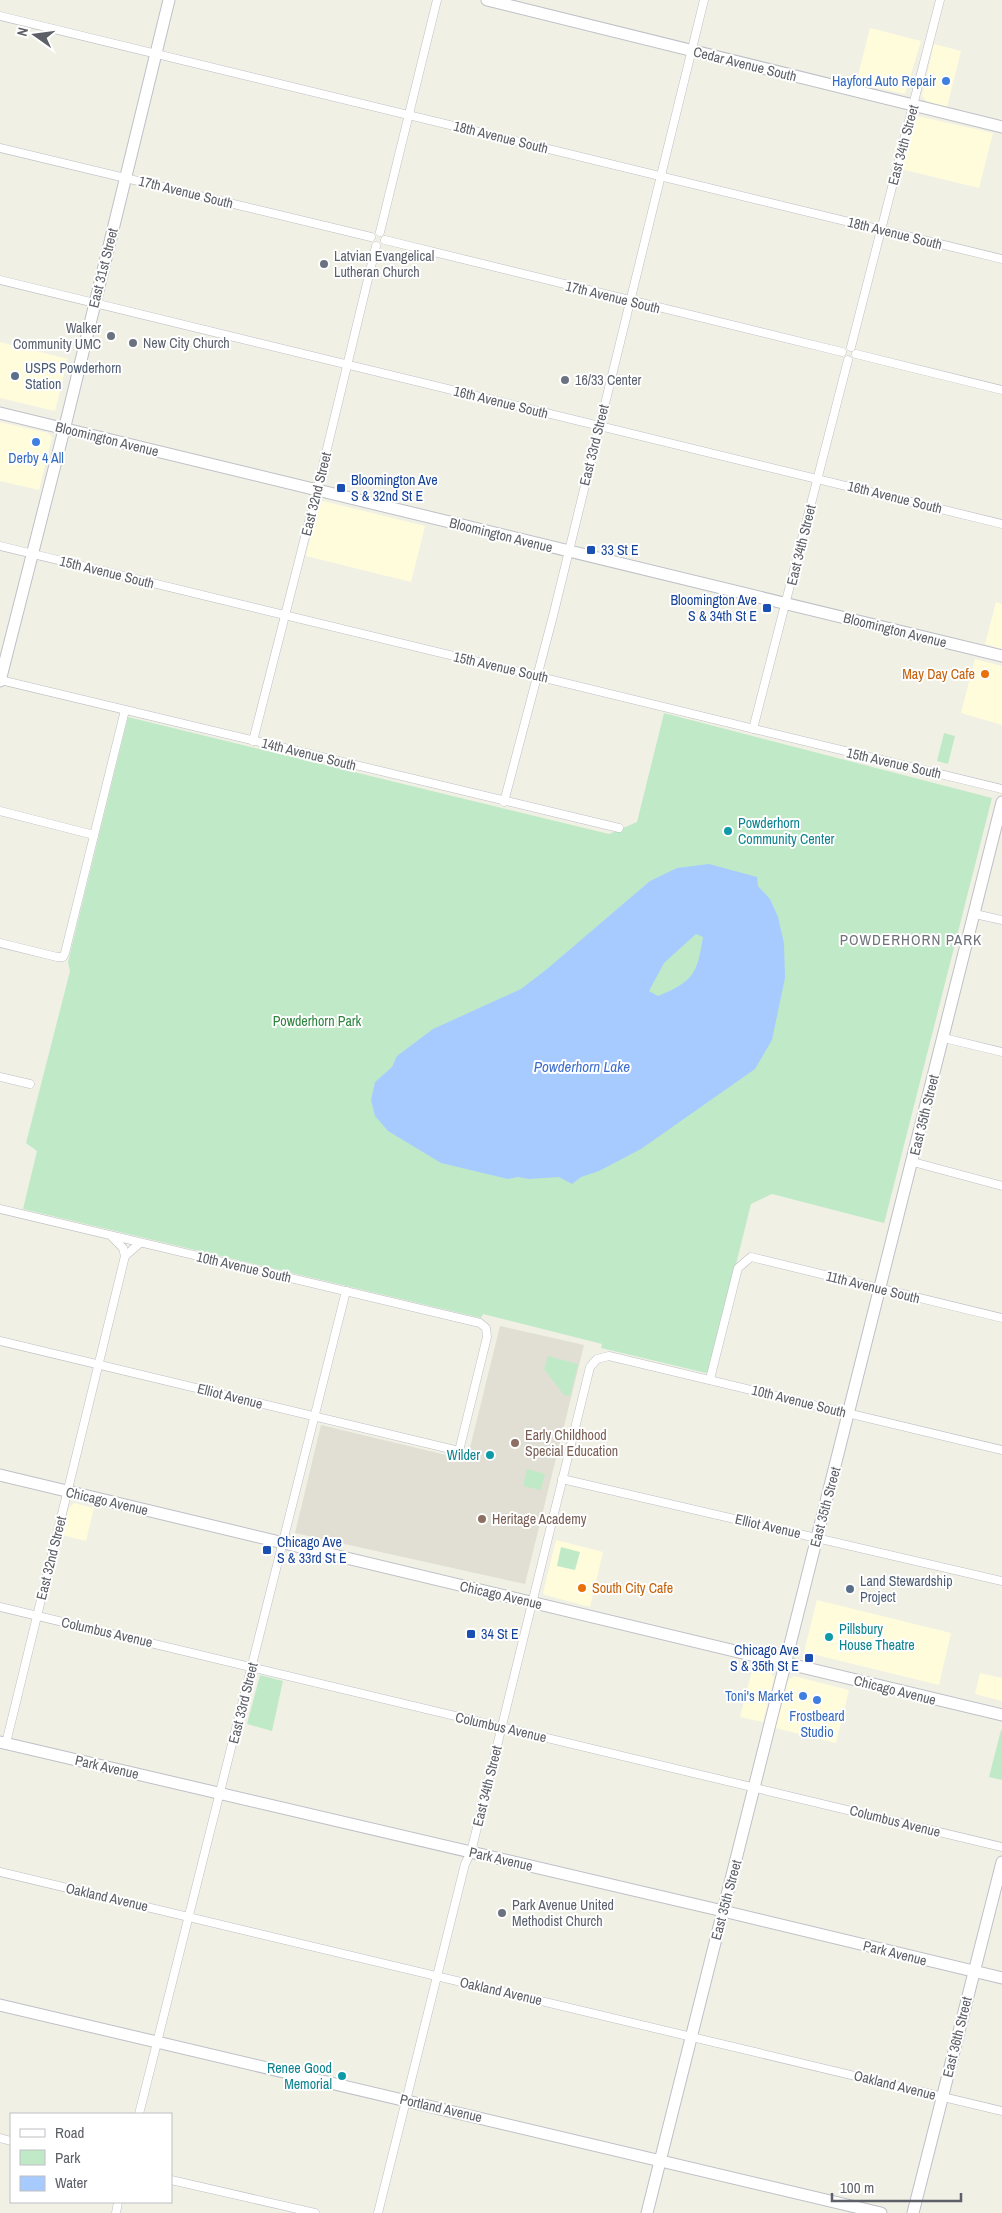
<svg xmlns="http://www.w3.org/2000/svg" width="1002" height="2213" font-family="'Archivo Narrow',sans-serif">
<rect width="100%" height="100%" fill="#f1f0e5"/>
<!-- commercial -->
<g fill="#fffcdc">
<path d="M870 28 921 41 905 94 856 83Z"/>
<path d="M934 44 961 51 947 107 927 102 922 96Z"/>
<path d="M917 116 993 133 979 188 901 169 914 118Z"/>
<path d="M0 342 68 359 55 411 0 398Z"/>
<path d="M0 422 48 433 52 437 39 490 0 481Z"/>
<path d="M323 501 425 526 411 582 306 556 318 505Z"/>
<path d="M996 602 1002 604V649L985 644Z"/>
<path d="M975 659 1002 666V725L961 713Z"/>
<path d="M74 1503 94 1508 86 1541 62 1535 69 1508Z"/>
<path d="M556 1540 603 1552 590 1607 545 1595 543 1593Z"/>
<path d="M817 1600 951 1633 939 1685 804 1652Z"/>
<path d="M753 1667 770 1670 774 1678 763 1722 740 1717Z"/>
<path d="M980 1673 1002 1678V1701L975 1694Z"/>
<path d="M794 1676 849 1690 836 1743 775 1728 788 1680Z"/>
</g>
<!-- education -->
<path fill="#e1dfd4" d="M500 1326 584 1345 525 1584 295 1533 321 1425 467 1460Z"/>
<!-- green -->
<g fill="#c0eac7">
<path d="M664 713 992 798 885 1220 884 1223 772 1194 751 1204 710 1369 706 1373 601 1348 602 1344 483 1314 481 1318 23 1209 37 1151 26 1143 70 971 68 962 128 717 609 834 637 822Z"/>
<path d="M944 733 955 736 948 764 937 761Z"/>
<path d="M548 1356 578 1364 570 1396 564 1395 544 1369Z"/>
<path d="M527 1469 545 1474 541 1490 523 1486Z"/>
<path d="M561 1547 580 1552 575 1570 557 1566Z"/>
<path d="M260 1675 283 1681 272 1731 247 1724Z"/>
<path d="M1001 1730H1002V1780L989 1777Z"/>
</g>
<!-- water -->
<path fill="#a7cbff" fill-rule="evenodd" d="M709 864 757 877 758 886 770 899 778 917 784 943 785 978 772 1040 755 1069 641 1149 599 1171 581 1177 572 1184 559 1177 529 1179 518 1177 508 1179 441 1163 388 1131 375 1116 371 1100 375 1082 392 1067 397 1056 433 1029 521 989 547 969 650 881 677 868ZM696 934 703 937C697 974 694 981 658 996L649 991 664 963Z"/>
<g fill="none" stroke-linecap="round" stroke-linejoin="round">
<defs>
<g id="street">
<path d="M0 16 1002 259"/>
<path d="M0 148 371 237"/>
<path d="M380 232 437 0"/>
<path d="M385 240 842 352"/>
<path d="M0 280 1002 524"/>
<path d="M851 347 940 0"/>
<path d="M856 354 1002 390"/>
<path d="M0 546 1002 789"/>
<path d="M0 680 619 828"/>
<path d="M753 729 848 360"/>
<path d="M253 741 317 490 376 246"/>
<path d="M504 802 553 616 704 0"/>
<path d="M0 811 94 835"/>
<path d="M975 914 1002 920"/>
<path d="M0 943 57 957H63L65 953 125 710"/>
<path d="M944 1038 1002 1052"/>
<path d="M0 1077 30 1084"/>
<path d="M913 1162 1002 1186"/>
<path d="M0 1209 480 1323 486 1328 487 1337 459 1451 0 1341"/>
<path d="M125 1256 140 1243"/>
<path d="M710 1379 738 1268 751 1257 1002 1318"/>
<path d="M562 1479 1002 1581"/>
<path d="M0 1607 1002 1847"/>
<path d="M6 1743 125 1256 123 1248 113 1238"/>
<path d="M0 1872 1002 2111"/>
<path d="M139 2114 346 1291"/>
<path d="M0 2138 11 2141"/>
<path d="M171 2180 315 2213"/>
<path d="M116 2213 118 2202"/>
<path d="M378 2213 465 1864 471 1852 590 1367 597 1359 609 1356 1002 1450"/>
</g>
<g id="secondary">
<path d="M487 0 1002 127"/>
<path d="M0 413 1002 656"/>
<path d="M0 681 67 418 169 0"/>
<path d="M0 1475 1002 1715"/>
<path d="M0 1742 723 1911 1002 1978"/>
<path d="M0 2005 881 2213"/>
<path d="M647 2213 1002 802"/>
<path d="M913 2213 1002 1862"/>
</g>
</defs>
<!-- street casing -->
<use href="#street" stroke="#bdbec5" stroke-width="9"/>
<!-- secondary casing -->
<use href="#secondary" stroke="#bec0c7" stroke-width="13"/>
<!-- street -->
<use href="#street" stroke="#fff" stroke-width="8"/>
<!-- secondary -->
<use href="#secondary" stroke="#fff" stroke-width="11"/>
</g>
<!-- markers -->
<g fill="#3f7fe0" stroke="#fff" stroke-width="2">
<circle cx="946" cy="81" r="5"/>
<circle cx="36" cy="442" r="5"/>
<circle cx="803" cy="1696" r="5"/>
<circle cx="817" cy="1700" r="5"/>
</g>
<g fill="#6b7280" stroke="#fff" stroke-width="2">
<circle cx="324" cy="264" r="5"/>
<circle cx="111" cy="336" r="5"/>
<circle cx="133" cy="343" r="5"/>
<circle cx="565" cy="380" r="5"/>
<circle cx="502" cy="1913" r="5"/>
</g>
<g fill="#5c6f8a" stroke="#fff" stroke-width="2">
<circle cx="15" cy="376" r="5"/>
<circle cx="850" cy="1589" r="5"/>
</g>
<g fill="#1a4fb4" stroke="#fff" stroke-width="2">
<rect x="336" y="483" width="10" height="10" rx="2.5"/>
<rect x="586" y="545" width="10" height="10" rx="2.5"/>
<rect x="762" y="603" width="10" height="10" rx="2.5"/>
<rect x="262" y="1545" width="10" height="10" rx="2.5"/>
<rect x="466" y="1629" width="10" height="10" rx="2.5"/>
<rect x="804" y="1653" width="10" height="10" rx="2.5"/>
</g>
<g fill="#e8710a" stroke="#fff" stroke-width="2">
<circle cx="985" cy="674" r="5"/>
<circle cx="582" cy="1588" r="5"/>
</g>
<g fill="#0f9aa8" stroke="#fff" stroke-width="2">
<circle cx="728" cy="831" r="5"/>
<circle cx="490" cy="1455" r="5"/>
<circle cx="829" cy="1637" r="5"/>
<circle cx="342" cy="2076" r="5"/>
</g>
<g fill="#8d6e63" stroke="#fff" stroke-width="2">
<circle cx="515" cy="1443" r="5"/>
<circle cx="482" cy="1519" r="5"/>
</g>
<g text-anchor="middle" stroke-width="4" stroke-linejoin="round" paint-order="stroke">
<!-- street labels -->
<g font-size="14" fill="#5d6067" stroke="#fff">
<text transform="translate(745 64) rotate(14)" y="5">Cedar Avenue South</text>
<text transform="translate(501 137) rotate(14)" y="5">18th Avenue South</text>
<text transform="translate(903 145) rotate(-75)" y="5">East 34th Street</text>
<text transform="translate(186 192) rotate(14)" y="5">17th Avenue South</text>
<text transform="translate(895 233) rotate(14)" y="5">18th Avenue South</text>
<text transform="translate(103 268) rotate(-76)" y="5">East 31st Street</text>
<text transform="translate(613 297) rotate(14)" y="5">17th Avenue South</text>
<text transform="translate(501 402) rotate(14)" y="5">16th Avenue South</text>
<text transform="translate(107 439) rotate(14)" y="5">Bloomington Avenue</text>
<text transform="translate(594 445) rotate(-76)" y="5">East 33rd Street</text>
<text transform="translate(316 494) rotate(-76)" y="5">East 32nd Street</text>
<text transform="translate(895 497) rotate(14)" y="5">16th Avenue South</text>
<text transform="translate(501 535) rotate(14)" y="5">Bloomington Avenue</text>
<text transform="translate(801 545) rotate(-76)" y="5">East 34th Street</text>
<text transform="translate(107 572) rotate(14)" y="5">15th Avenue South</text>
<text transform="translate(895 630) rotate(14)" y="5">Bloomington Avenue</text>
<text transform="translate(501 667) rotate(13)" y="5">15th Avenue South</text>
<text transform="translate(309 754) rotate(14)" y="5">14th Avenue South</text>
<text transform="translate(894 763) rotate(13)" y="5">15th Avenue South</text>
<text transform="translate(924 1115) rotate(-76)" y="5">East 35th Street</text>
<text transform="translate(244 1267) rotate(13)" y="5">10th Avenue South</text>
<text transform="translate(873 1287) rotate(14)" y="5">11th Avenue South</text>
<text transform="translate(230 1396) rotate(14)" y="5">Elliot Avenue</text>
<text transform="translate(799 1401) rotate(14)" y="5">10th Avenue South</text>
<text transform="translate(107 1501) rotate(13)" y="5">Chicago Avenue</text>
<text transform="translate(825 1507) rotate(-75)" y="5">East 35th Street</text>
<text transform="translate(768 1526) rotate(13)" y="5">Elliot Avenue</text>
<text transform="translate(51 1558) rotate(-76)" y="5">East 32nd Street</text>
<text transform="translate(501 1595) rotate(13)" y="5">Chicago Avenue</text>
<text transform="translate(107 1632) rotate(13)" y="5">Columbus Avenue</text>
<text transform="translate(895 1690) rotate(14)" y="5">Chicago Avenue</text>
<text transform="translate(243 1703) rotate(-76)" y="5">East 33rd Street</text>
<text transform="translate(501 1727) rotate(13)" y="5">Columbus Avenue</text>
<text transform="translate(107 1767) rotate(13)" y="5">Park Avenue</text>
<text transform="translate(487 1786) rotate(-76)" y="5">East 34th Street</text>
<text transform="translate(895 1821) rotate(14)" y="5">Columbus Avenue</text>
<text transform="translate(501 1859) rotate(13)" y="5">Park Avenue</text>
<text transform="translate(107 1897) rotate(13)" y="5">Oakland Avenue</text>
<text transform="translate(726 1900) rotate(-75)" y="5">East 35th Street</text>
<text transform="translate(895 1953) rotate(14)" y="5">Park Avenue</text>
<text transform="translate(501 1991) rotate(13)" y="5">Oakland Avenue</text>
<text transform="translate(957 2037) rotate(-76)" y="5">East 36th Street</text>
<text transform="translate(895 2085) rotate(14)" y="5">Oakland Avenue</text>
<text transform="translate(441 2108) rotate(13)" y="5">Portland Avenue</text>
</g>
<!-- shop labels -->
<g font-size="14" fill="#366cbe" stroke="#fff" text-anchor="end">
<text x="936" y="86">Hayford Auto Repair</text>
<text x="36" y="463" text-anchor="middle">Derby 4 All</text>
<text x="793" y="1701">Toni's Market</text>
<text x="817" y="1721" text-anchor="middle">Frostbeard<tspan x="817" dy="16">Studio</tspan></text>
</g>
<!-- worship labels -->
<g font-size="14" fill="#5b616d" stroke="#fff" text-anchor="start">
<text x="334" y="261">Latvian Evangelical<tspan x="334" dy="16">Lutheran Church</tspan></text>
<text x="101" y="333" text-anchor="end">Walker<tspan x="101" dy="16">Community UMC</tspan></text>
<text x="143" y="348">New City Church</text>
<text x="575" y="385">16/33 Center</text>
<text x="512" y="1910">Park Avenue United<tspan x="512" dy="16">Methodist Church</tspan></text>
</g>
<!-- service labels -->
<g font-size="14" fill="#4e5e75" stroke="#fff" text-anchor="start">
<text x="25" y="373">USPS Powderhorn<tspan x="25" dy="16">Station</tspan></text>
<text x="860" y="1586">Land Stewardship<tspan x="860" dy="16">Project</tspan></text>
</g>
<!-- transit labels -->
<g font-size="14" fill="#164399" stroke="#fff" text-anchor="start">
<text x="351" y="485">Bloomington Ave<tspan x="351" dy="16">S &amp; 32nd St E</tspan></text>
<text x="601" y="555">33 St E</text>
<text x="757" y="605" text-anchor="end">Bloomington Ave<tspan x="757" dy="16">S &amp; 34th St E</tspan></text>
<text x="277" y="1547">Chicago Ave<tspan x="277" dy="16">S &amp; 33rd St E</tspan></text>
<text x="481" y="1639">34 St E</text>
<text x="799" y="1655" text-anchor="end">Chicago Ave<tspan x="799" dy="16">S &amp; 35th St E</tspan></text>
</g>
<!-- food labels -->
<g font-size="14" fill="#c56008" stroke="#fff" text-anchor="end">
<text x="975" y="679">May Day Cafe</text>
<text x="592" y="1593" text-anchor="start">South City Cafe</text>
</g>
<!-- culture labels -->
<g font-size="14" fill="#0d838f" stroke="#fff" text-anchor="start">
<text x="738" y="828">Powderhorn<tspan x="738" dy="16">Community Center</tspan></text>
<text x="480" y="1460" text-anchor="end">Wilder</text>
<text x="839" y="1634">Pillsbury<tspan x="839" dy="16">House Theatre</tspan></text>
<text x="332" y="2073" text-anchor="end">Renee Good<tspan x="332" dy="16">Memorial</tspan></text>
</g>
<!-- park labels -->
<g font-size="14" fill="#2e853f" stroke="#fff">
<text x="317" y="1026">Powderhorn Park</text>
</g>
<!-- education labels -->
<g font-size="14" fill="#785e54" stroke="#fff" text-anchor="start">
<text x="525" y="1440">Early Childhood<tspan x="525" dy="16">Special Education</tspan></text>
<text x="492" y="1524">Heritage Academy</text>
</g>
<!-- neighbourhood labels -->
<g font-size="15" letter-spacing="1" fill="#6e7279" stroke="#fff">
<text x="911" y="945">POWDERHORN PARK</text>
</g>
<!-- water labels -->
<g font-size="15" font-style="italic" fill="#3e6ece" stroke="#fff">
<text x="582" y="1072">Powderhorn Lake</text>
</g>
</g>
<!-- legend -->
<rect x="10" y="2113" width="162" height="90" fill="#ffffff" stroke="#bebfc2"/>
<rect x="20" y="2129" width="25" height="8" fill="#ffffff" stroke="#bebfc2"/>
<text x="55" y="2138" font-size="15" fill="#5d6067">Road</text>
<rect x="20" y="2150" width="25" height="15" fill="#c0eac7" stroke="#bebfc2"/>
<text x="55" y="2163" font-size="15" fill="#5d6067">Park</text>
<rect x="20" y="2176" width="25" height="15" fill="#a7cbff" stroke="#bebfc2"/>
<text x="55" y="2188" font-size="15" fill="#5d6067">Water</text>
<!-- north arrow -->
<g transform="translate(35 35) rotate(284)" stroke="#ffffff" stroke-width="4" paint-order="stroke">
<path d="M0-4L9 19L0 12L-9 19Z" fill="#5d6067"/>
<text y="-8" font-size="14" font-weight="bold" text-anchor="middle" fill="#5d6067">N</text>
</g>
<!-- scale -->
<path d="M832 2193v8h129v-8" fill="none" stroke="#5d6067" stroke-width="2.5"/>
<text x="840" y="2193" font-size="15" fill="#5d6067" stroke="#ffffff" stroke-width="4" paint-order="stroke">100 m</text>
</svg>
